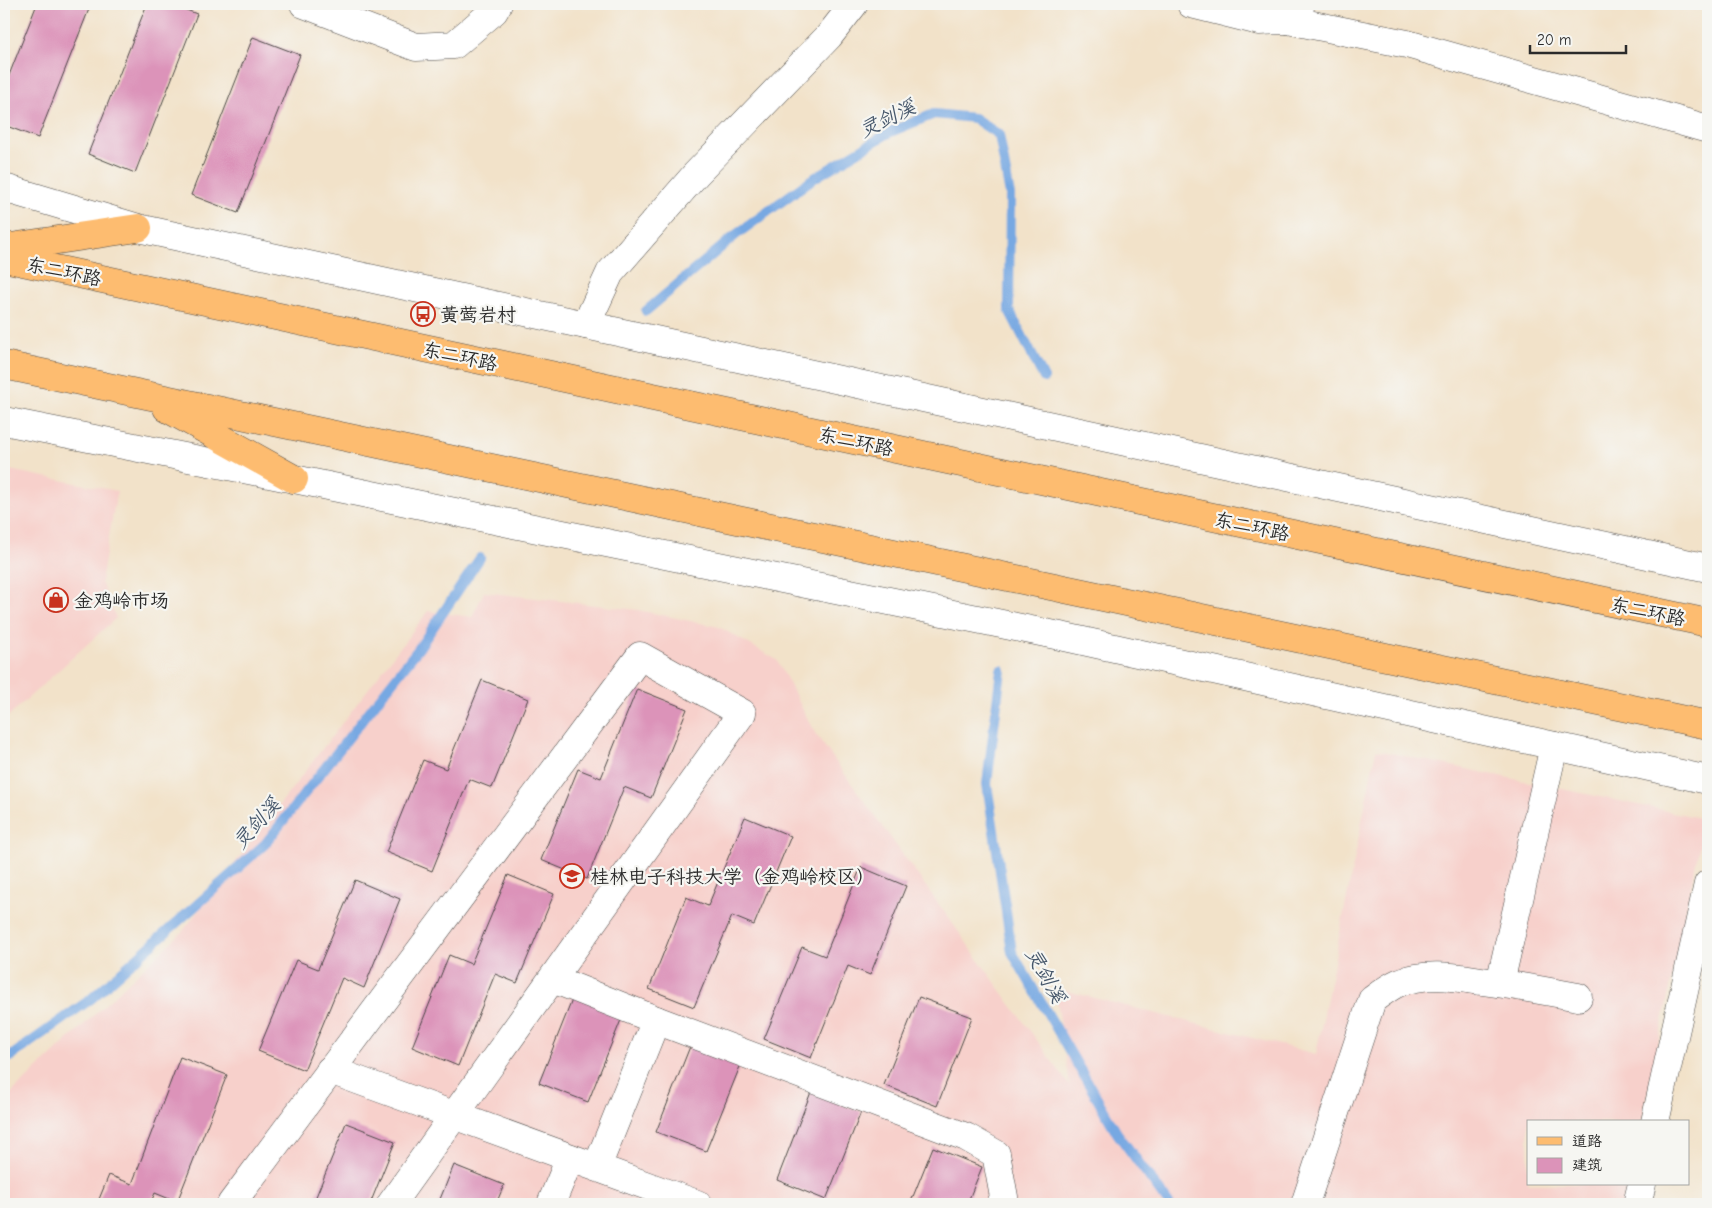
<svg xmlns="http://www.w3.org/2000/svg" width="1712" height="1208" font-family="'Comic Neue','LXGW WenKai TC',sans-serif">
<rect width="100%" height="100%" fill="#f6f6f2"/>
<filter id="ink" filterUnits="userSpaceOnUse"><feTurbulence type="fractalNoise" baseFrequency=".02" numOctaves="2"/><feDisplacementMap in="SourceGraphic" scale="10" xChannelSelector="R" yChannelSelector="G"/><feConvolveMatrix kernelMatrix="1 2 1 2 8 2 1 2 1" color-interpolation-filters="sRGB"/></filter>
<filter id="wash" filterUnits="userSpaceOnUse"><feTurbulence type="fractalNoise" baseFrequency=".0096" numOctaves="4" result="noise"/><feDisplacementMap in="SourceGraphic" scale="20" xChannelSelector="R" yChannelSelector="G"/><feGaussianBlur stdDeviation="1.12" result="paint"/><feColorMatrix in="noise" values="0 0 0 0 0 0 0 0 0 0 0 0 0 0 0 0 0 1.4 0 .05"/><feComposite in="paint" operator="in"/></filter>
<g filter="url(#wash)">
<rect width="100%" height="100%" fill="#f2e2c9"/>
<!-- built -->
<g fill="#f7d0cb">
<path d="M4 469 117 491 101 582 116 618 4 720Z"/>
<path d="M484 592 638 610 719 627 777 660 815 733 1070 1086 1055 988 1316 1054 1376 750 1705 819 1642 1122H1528V1184H1629L1625 1204H4V1100L182 932 428 611 472 617Z"/>
</g>
<g fill="none" stroke-linecap="round" stroke-linejoin="round">
<!-- stream -->
<g stroke="#77a8e2" stroke-width="10">
<path d="M646 311 737 234 811 180 890 132 934 114 974 118 999 135 1010 195 1009 310 1044 378"/>
<path d="M1001 670 987 784 1012 952 1117 1133 1169 1204"/>
<path d="M4 1061 91 999 265 844 419 648 480 558"/>
</g>
</g>
<g id="blocks">
<!-- building -->
<g fill="#dc93b9">
<path d="M37 4H91L38 138 4 125V88Z"/>
<path d="M147 4H170L197 14 135 173 88 154Z"/>
<path d="M253 37 300 55 238 213 191 195Z"/>
<path d="M482 680 528 699 492 788 469 779 432 871 386 852 423 760 446 769Z"/>
<path d="M637 689 687 709 651 798 624 787 587 879 541 860 578 769 601 778Z"/>
<path d="M745 817 791 836 754 925 732 916 694 1007 649 989 686 897 708 906Z"/>
<path d="M861 867 906 886 870 975 848 966 811 1058 764 1039 802 947 825 956Z"/>
<path d="M508 875 554 894 517 983 495 974 458 1066 412 1047 449 955 471 964Z"/>
<path d="M355 880 400 899 364 988 342 978 304 1070 258 1051 296 960 318 969Z"/>
<path d="M574 995 623 1015 588 1102 539 1083Z"/>
<path d="M919 997 972 1017 937 1106 884 1085Z"/>
<path d="M691 1044 741 1064 706 1151 656 1132Z"/>
<path d="M180 1057 227 1075 177 1202 155 1193 150 1204H97L109 1175 132 1184Z"/>
<path d="M811 1092 861 1112 826 1200 777 1180Z"/>
<path d="M346 1123 395 1142 370 1204H313Z"/>
<path d="M933 1147 982 1167 967 1204H910Z"/>
<path d="M454 1165 504 1185 496 1204H438Z"/>
</g>
</g>
</g>
<g filter="url(#ink)">
<use href="#blocks" fill-opacity="0" stroke="#494643" stroke-width="1"/>
<g fill="none" stroke-linecap="round" stroke-linejoin="round">
<defs>
<g id="minor">
<path d="M304 4 416 47 454 45 494 11 498 4"/>
<path d="M1191 4 1259 21 1288 20 1300 7"/>
<path d="M1288 20 1407 44 1708 129"/>
<path d="M4 188 138 228 1708 568"/>
<path d="M586 325 610 273 696 174 829 36 854 4"/>
<path d="M4 421 294 479 1065 637 1708 780"/>
<path d="M553 979 656 1020 966 1137 996 1154 1004 1197 1001 1204"/>
<path d="M1500 983 1554 746"/>
<path d="M330 1070 697 1204"/>
<path d="M1655 1122 1708 884"/>
<path d="M597 1167 656 1020"/>
<path d="M231 1204 640 656 742 713 391 1204"/>
<path d="M551 1204 570 1158"/>
<path d="M1305 1204 1372 1000C1380 994 1389 987 1398 983 1426 972 1454 977 1482 981 1514 985 1546 991 1578 997"/>
<path d="M1637 1204 1642 1184"/>
</g>
<g id="major">
<path d="M4 248 138 228"/>
<path d="M4 258 1708 623"/>
<path d="M4 365 1708 725"/>
<path d="M167 408 294 479"/>
</g>
</defs>
<!-- minor casing -->
<use href="#minor" stroke="#494643" stroke-width="29"/>
<!-- major casing -->
<use href="#major" stroke="#494643" stroke-width="29"/>
<!-- minor -->
<use href="#minor" stroke="#fff" stroke-width="28"/>
<!-- major -->
<use href="#major" stroke="#fdbc70" stroke-width="28"/>
</g>
</g>
<!-- icons -->
<defs>
<symbol id="bus-ring" viewBox="-11 -11 22 22"><circle r="9.5" fill="#f6f6f2" stroke="#c8321e" stroke-width="1.5"/><path d="M-5-6H5V4H4V6H2V4H-2V6H-4V4H-5ZM-3.5-4V0h7V-4ZM-3.5 1.2v1.5H-2V1.2ZM2 1.2v1.5H3.5V1.2Z" fill="#c8321e"/></symbol>
<symbol id="shop-ring" viewBox="-11 -11 22 22"><circle r="9.5" fill="#f6f6f2" stroke="#c8321e" stroke-width="1.5"/><path d="M-5-2.5h2.3a2.7 3.5 0 0 1 5.4 0H5L5.5 6h-11ZM-1.5-2.5h3a1.5 2.3 0 0 0-3 0Z" fill="#c8321e"/></symbol>
<symbol id="university-ring" viewBox="-11 -11 22 22"><circle r="9.5" fill="#f6f6f2" stroke="#c8321e" stroke-width="1.5"/><path d="M0-5L7-2L0 1L-7-2ZM-4 1L0 2.5L4 1V4Q0 6-4 4Z" fill="#c8321e"/></symbol>
</defs>
<g fill-rule="evenodd">
<use href="#bus-ring" x="409" y="300" width="28" height="28"/>
<use href="#shop-ring" x="42" y="586" width="28" height="28"/>
<use href="#university-ring" x="558" y="862" width="28" height="28"/>
</g>
<g text-anchor="middle" stroke-width="4.5" stroke-linejoin="round" paint-order="stroke">
<!-- street labels -->
<g font-size="19" fill="#2b2b2b" stroke="#f6f6f2">
<text transform="translate(64 271) rotate(12)" y="7">东二环路</text>
<text transform="translate(460 356) rotate(12)" y="7">东二环路</text>
<text transform="translate(856 441) rotate(12)" y="7">东二环路</text>
<text transform="translate(1252 526) rotate(12)" y="7">东二环路</text>
<text transform="translate(1648 611) rotate(12)" y="7">东二环路</text>
</g>
<!-- poi labels -->
<g font-size="19" fill="#2b2b2b" stroke="#f6f6f2" text-anchor="start">
<text x="440" y="321">黄莺岩村</text>
<text x="74" y="607">金鸡岭市场</text>
<text x="590" y="883">桂林电子科技大学（金鸡岭校区）</text>
</g>
<!-- water labels -->
<g font-size="20" font-style="italic" fill="#46576b" stroke="#f6f6f2">
<text transform="translate(887 118) rotate(-26)" y="7">灵剑溪</text>
<text transform="translate(256 823) rotate(-48)" y="7">灵剑溪</text>
<text transform="translate(1046 975) rotate(61)" y="7">灵剑溪</text>
</g>
</g>
<!-- margin -->
<rect width="1712" height="1208" fill="none" stroke="#f6f6f2" stroke-width="20"/>
<!-- legend -->
<rect x="1527" y="1120" width="162" height="65" fill="#f6f6f2" stroke="#a5a5a2"/>
<rect x="1537" y="1137" width="25" height="8" fill="#fdbc70" stroke="#a5a5a2"/>
<text x="1572" y="1146" font-size="15" fill="#2b2b2b">道路</text>
<rect x="1537" y="1158" width="25" height="15" fill="#dc93b9" stroke="#a5a5a2"/>
<text x="1572" y="1170" font-size="15" fill="#2b2b2b">建筑</text>
<!-- scale -->
<path d="M1530 45v8h96v-8" fill="none" stroke="#2b2b2b" stroke-width="2.5"/>
<text x="1537" y="45" font-size="15" fill="#2b2b2b" stroke="#f6f6f2" stroke-width="4" paint-order="stroke">20 m</text>
</svg>
